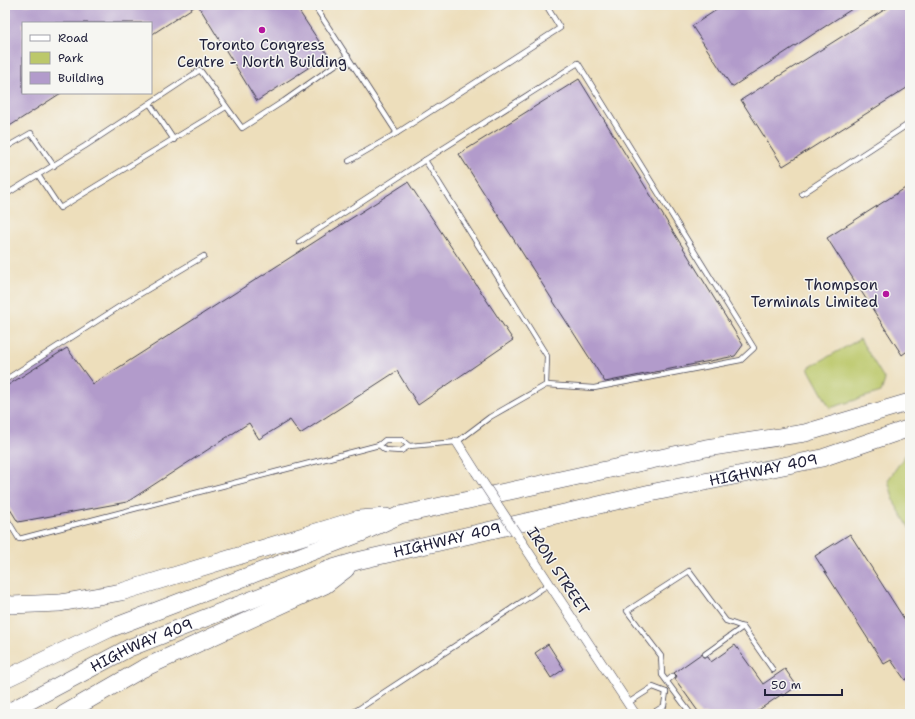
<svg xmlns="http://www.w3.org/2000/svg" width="915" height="719" font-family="'Shantell Sans',sans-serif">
<rect width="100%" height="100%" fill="#f6f6f2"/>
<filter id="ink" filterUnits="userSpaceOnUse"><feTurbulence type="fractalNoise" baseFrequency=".025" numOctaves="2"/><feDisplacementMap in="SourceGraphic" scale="8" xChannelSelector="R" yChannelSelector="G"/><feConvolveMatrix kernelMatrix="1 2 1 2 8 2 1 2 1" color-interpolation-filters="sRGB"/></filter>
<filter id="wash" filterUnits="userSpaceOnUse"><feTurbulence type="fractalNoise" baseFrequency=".012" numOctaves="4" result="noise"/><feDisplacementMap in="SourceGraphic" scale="16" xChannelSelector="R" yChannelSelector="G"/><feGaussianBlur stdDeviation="0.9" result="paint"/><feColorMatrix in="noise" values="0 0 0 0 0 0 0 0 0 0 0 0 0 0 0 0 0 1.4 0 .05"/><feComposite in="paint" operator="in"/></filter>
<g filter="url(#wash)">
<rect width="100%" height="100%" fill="#eddebb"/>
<!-- green -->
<g fill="#bcc86a" stroke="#6f7552">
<path d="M860 339 885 380 881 392 830 408 808 368Z"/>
<path d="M910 453V529L895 504 888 480 906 454Z"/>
</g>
<g id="blocks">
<!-- building -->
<g fill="#b29bcb">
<path d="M5 5H197L151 35V23H23V93H61L5 129Z"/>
<path d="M198 5H295L328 55 257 101Z"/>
<path d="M724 5H858L732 87 692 26Z"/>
<path d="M892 5H910V86L783 166 741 100Z"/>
<path d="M579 79 743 345 735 356 605 382 459 154Z"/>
<path d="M408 182 513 340 418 405 397 371 300 434 290 420 259 439 249 423 127 502 18 522 5 501V387L67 348 93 384Z"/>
<path d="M910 185V349L902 355 827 238Z"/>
<path d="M850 534 910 628V677L905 680 891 660 884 664 815 556Z"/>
<path d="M548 644 564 669 551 678 535 653Z"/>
<path d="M735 645 763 684 785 669 797 686 783 696 782 694 753 714H700L675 679 677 676 674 673 701 654 703 657H708L711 662Z"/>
</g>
</g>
</g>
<g filter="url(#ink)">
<use href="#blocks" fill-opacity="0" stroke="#403e4e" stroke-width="1"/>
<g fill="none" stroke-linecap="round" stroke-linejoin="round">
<defs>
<g id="lane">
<path d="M314 5 397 133 560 28 546 5"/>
<path d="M150 104 174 140"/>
<path d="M5 148 31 133 54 166"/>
<path d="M425 160 578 63 754 348 741 360 594 388 546 385"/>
<path d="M349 161 397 133"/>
<path d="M38 175 60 208 226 107"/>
<path d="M802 194 910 123"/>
<path d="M5 195 85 146 200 70 242 128 284 101 348 56"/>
<path d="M299 242 425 160 547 356 546 385 490 417 457 442 409 446 401 451 385 450 379 445"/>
<path d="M5 380 125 303 204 256"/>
<path d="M5 516 19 539 379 445 385 440H402L409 446"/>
<path d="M705 654 743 627"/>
<path d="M667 681 673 676"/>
<path d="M628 703 653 687 666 692"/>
<path d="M351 714 549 584"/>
<path d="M651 714 664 706 666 692"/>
<path d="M691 714 662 675 661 656 627 611 689 571 726 621 743 627 773 670"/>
</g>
<g id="street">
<path d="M457 442 476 472"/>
<path d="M535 562 635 714"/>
</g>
<g id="highway">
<path d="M5 603 11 605 60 603 121 592 359 519 386 517"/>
<path d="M5 679 109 629 361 533 400 515 706 448 805 433 910 402"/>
<path id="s1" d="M5 714 129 648 330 569 357 561 655 492 822 458 910 428"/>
<path d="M64 714 142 669 325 585 346 569"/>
</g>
</defs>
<!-- lane casing -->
<use href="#lane" stroke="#403e4e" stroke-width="6"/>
<!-- street casing -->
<use href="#street" stroke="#403e4e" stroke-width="10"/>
<!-- highway casing -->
<use href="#highway" stroke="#403e4e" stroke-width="18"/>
<!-- lane -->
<use href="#lane" stroke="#fff" stroke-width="4.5"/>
<!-- street -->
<use href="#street" stroke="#fff" stroke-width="9"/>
<!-- highway -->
<use href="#highway" stroke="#fff" stroke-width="17"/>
<defs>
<path id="street-bridge" d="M476 472 535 562"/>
</defs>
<!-- street-bridge casing -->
<use href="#street-bridge" stroke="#403e4e" stroke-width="10" stroke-linecap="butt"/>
<!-- street-bridge -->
<use href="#street-bridge" stroke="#fff" stroke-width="9"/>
</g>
</g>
<!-- markers -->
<g fill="#b5179e" stroke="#f6f6f2" stroke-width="1.5">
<circle cx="262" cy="30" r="4"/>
<circle cx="886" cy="294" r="4"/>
</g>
<g text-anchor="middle" stroke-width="3" stroke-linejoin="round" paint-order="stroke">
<!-- poi labels -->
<g font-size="15" fill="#22223b" stroke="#f6f6f2">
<text x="262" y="50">Toronto Congress<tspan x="262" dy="17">Centre - North Building</tspan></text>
<text x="878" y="290" text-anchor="end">Thompson<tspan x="878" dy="17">Terminals Limited</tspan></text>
</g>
<!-- street labels -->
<g font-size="15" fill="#22223b" stroke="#f6f6f2">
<text dy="5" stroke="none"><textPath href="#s1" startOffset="801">HIGHWAY 409</textPath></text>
<text dy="5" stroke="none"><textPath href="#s1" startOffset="477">HIGHWAY 409</textPath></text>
<text transform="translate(558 571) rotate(57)" y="5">IRON STREET</text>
<text dy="5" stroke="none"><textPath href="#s1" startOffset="153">HIGHWAY 409</textPath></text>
</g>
</g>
<!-- margin -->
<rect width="915" height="719" fill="none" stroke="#f6f6f2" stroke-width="20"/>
<!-- legend -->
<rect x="22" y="22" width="130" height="72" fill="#f6f6f2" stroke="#a1a1a9"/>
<rect x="30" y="35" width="20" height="6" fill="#ffffff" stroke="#a1a1a9"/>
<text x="58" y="42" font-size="12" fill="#22223b">Road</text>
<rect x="30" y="52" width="20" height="12" fill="#bcc86a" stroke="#a1a1a9"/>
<text x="58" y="62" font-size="12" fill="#22223b">Park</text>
<rect x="30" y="72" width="20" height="12" fill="#b29bcb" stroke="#a1a1a9"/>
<text x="58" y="82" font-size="12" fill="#22223b">Building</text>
<!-- scale -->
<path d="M765 689v6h77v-6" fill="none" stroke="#22223b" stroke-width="2"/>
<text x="771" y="689" font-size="12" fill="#22223b" stroke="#f6f6f2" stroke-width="3" paint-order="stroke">50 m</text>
</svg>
